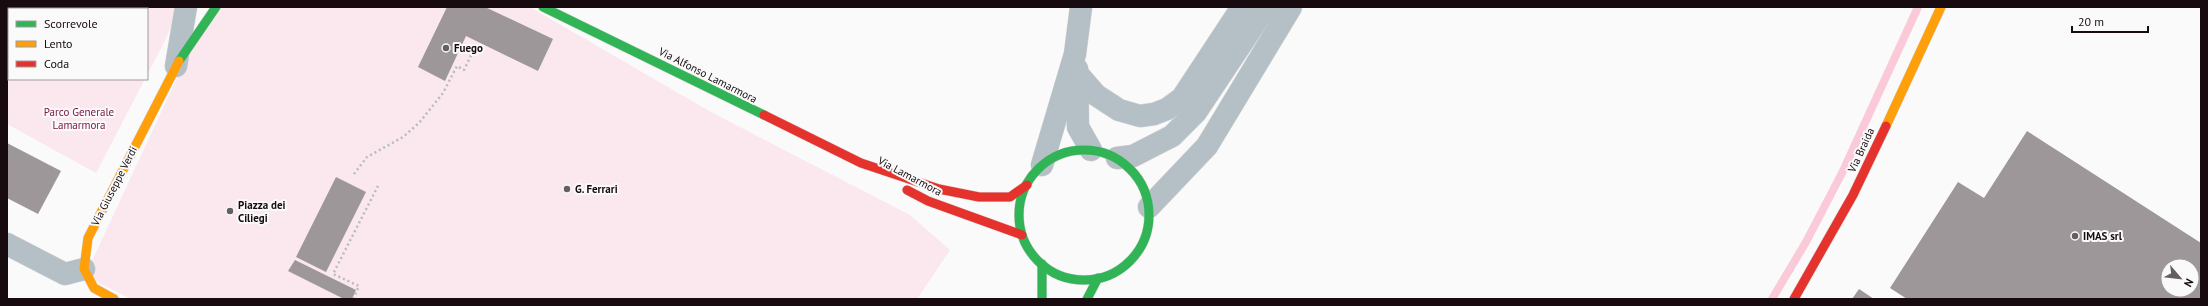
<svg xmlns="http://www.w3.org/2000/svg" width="2208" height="306" font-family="'PT Sans',sans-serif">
<rect width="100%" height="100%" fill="#fafafa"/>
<!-- green -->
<g fill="#fbe8ee">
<path d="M7 7H176C172 32 158 53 147 75V9H9V79H145L96 173 7 124Z"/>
<path d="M210 7H530L711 112 910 215 950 250 917 299H131L85 276Z"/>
</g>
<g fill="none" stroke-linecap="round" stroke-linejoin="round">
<!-- stream -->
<path stroke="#fbcad9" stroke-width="8" d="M1772 299 1806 242 1843 171 1918 7"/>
</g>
<!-- building -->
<g fill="#9d9799" fill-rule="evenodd">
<path d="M447 7H485L553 39 538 71 466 36 445 81 418 67Z"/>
<path d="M2027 131 2201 243V299H1907L1890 288 1958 182 1984 198ZM2168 266H2192V290H2168Z"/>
<path d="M7 143 61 171 38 214 7 198Z"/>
<path d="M336 177 366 192 326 272 296 257Z"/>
<path d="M295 260 356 290 352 299H344L288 271Z"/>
<path d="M1859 289 1874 299H1852Z"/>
</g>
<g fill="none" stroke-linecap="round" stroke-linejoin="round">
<defs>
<g id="street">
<path d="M176 66 186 7"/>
<path d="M1077 69 1078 127 1091 150"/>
<path d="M1077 73 1096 95 1119 110 1140 116 1154 114 1167 109 1182 98 1242 7"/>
<path d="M1117 158 1133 156 1172 136 1196 112 1266 7"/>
<path d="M1042 165 1075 54 1081 7"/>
<path d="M1149 207 1207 146 1291 7"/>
<path d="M7 244 65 274 84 269"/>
</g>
<g id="fast">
<path d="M543 7 764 115"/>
<path d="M179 61 216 7"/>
<circle cx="1084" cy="215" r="65"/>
<path d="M1042 264V299"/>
<path d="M1087 299 1098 278"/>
</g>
<g id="slow">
<path d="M1886 126 1941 7"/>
<path d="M114 299 94 288 84 269 88 238 179 61"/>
</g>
<g id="jam">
<path d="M764 115 861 163 939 189 979 197H1010L1027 185"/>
<path d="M907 190 928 201 1022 235"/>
<path d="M1794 299 1853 195 1886 126"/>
</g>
</defs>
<!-- street casing -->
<use href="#street" stroke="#d6d4d4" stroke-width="23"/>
<!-- fast casing -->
<use href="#fast" stroke="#d6d4d4" stroke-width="10"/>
<!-- slow casing -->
<use href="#slow" stroke="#d6d4d4" stroke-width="10"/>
<!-- jam casing -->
<use href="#jam" stroke="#d6d4d4" stroke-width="10"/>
<!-- path -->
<g stroke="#b6bcbf" stroke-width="2.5" stroke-dasharray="2 3" stroke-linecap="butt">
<path d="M354 174 367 157 403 137 419 123 443 93 457 66 464 70 476 45"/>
<path d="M353 299 359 286 333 274 378 186"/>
</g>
<!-- street -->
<use href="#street" stroke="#b5c0c6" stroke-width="22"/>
<!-- fast -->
<use href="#fast" stroke="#30b455" stroke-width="9"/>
<!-- slow -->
<use href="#slow" stroke="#ff9f0a" stroke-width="9"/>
<!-- jam -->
<use href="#jam" stroke="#e5322d" stroke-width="9"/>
</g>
<!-- markers -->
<g fill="#665f61" stroke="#fafafa" stroke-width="1.5">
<circle cx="446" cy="48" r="4"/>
<circle cx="567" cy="189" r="4"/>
<circle cx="230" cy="211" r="4"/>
<circle cx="2075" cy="236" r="4"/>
</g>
<g text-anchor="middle" stroke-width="4" stroke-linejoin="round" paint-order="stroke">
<!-- poi labels -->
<g font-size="11" font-weight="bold" fill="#170b0f" stroke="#fafafa" text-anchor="start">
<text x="454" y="52">Fuego</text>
<text x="575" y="193">G. Ferrari</text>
<text x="238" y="209">Piazza dei<tspan x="238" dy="13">Ciliegi</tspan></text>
<text x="2083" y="240">IMAS srl</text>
</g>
<!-- street labels -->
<g font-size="11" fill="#170b0f" stroke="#fafafa">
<text transform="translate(708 75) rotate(27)" y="4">Via Alfonso Lamarmora</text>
<text transform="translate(1861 150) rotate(-65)" y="4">Via Braida</text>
<text transform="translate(910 176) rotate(28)" y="4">Via Lamarmora</text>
<text transform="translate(114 186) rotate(-63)" y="4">Via Giuseppe Verdi</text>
</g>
<!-- park labels -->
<g font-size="11" fill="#771542" stroke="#fafafa">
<text x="79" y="116">Parco Generale<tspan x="79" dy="13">Lamarmora</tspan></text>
</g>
</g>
<!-- border -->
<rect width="2208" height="306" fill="none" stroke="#170b0f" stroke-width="16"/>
<!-- legend -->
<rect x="8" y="8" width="140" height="72" fill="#fafafa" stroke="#9f9a9c"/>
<rect x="16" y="21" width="20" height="6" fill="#30b455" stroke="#9f9a9c"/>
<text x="44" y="28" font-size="12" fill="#170b0f">Scorrevole</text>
<rect x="16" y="41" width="20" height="6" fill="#ff9f0a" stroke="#9f9a9c"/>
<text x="44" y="48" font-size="12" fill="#170b0f">Lento</text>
<rect x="16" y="61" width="20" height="6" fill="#e5322d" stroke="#9f9a9c"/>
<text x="44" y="68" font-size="12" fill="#170b0f">Coda</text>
<!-- north arrow -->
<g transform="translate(2180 278) rotate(118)"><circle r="19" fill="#fafafa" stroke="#9f9a9c"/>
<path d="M0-3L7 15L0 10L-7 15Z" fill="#665f61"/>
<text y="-6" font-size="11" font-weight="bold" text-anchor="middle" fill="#170b0f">N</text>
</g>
<!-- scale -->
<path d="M2072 26v6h76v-6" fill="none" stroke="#170b0f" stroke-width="2"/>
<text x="2078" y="26" font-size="12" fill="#170b0f" stroke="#fafafa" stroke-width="3" paint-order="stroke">20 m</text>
</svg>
